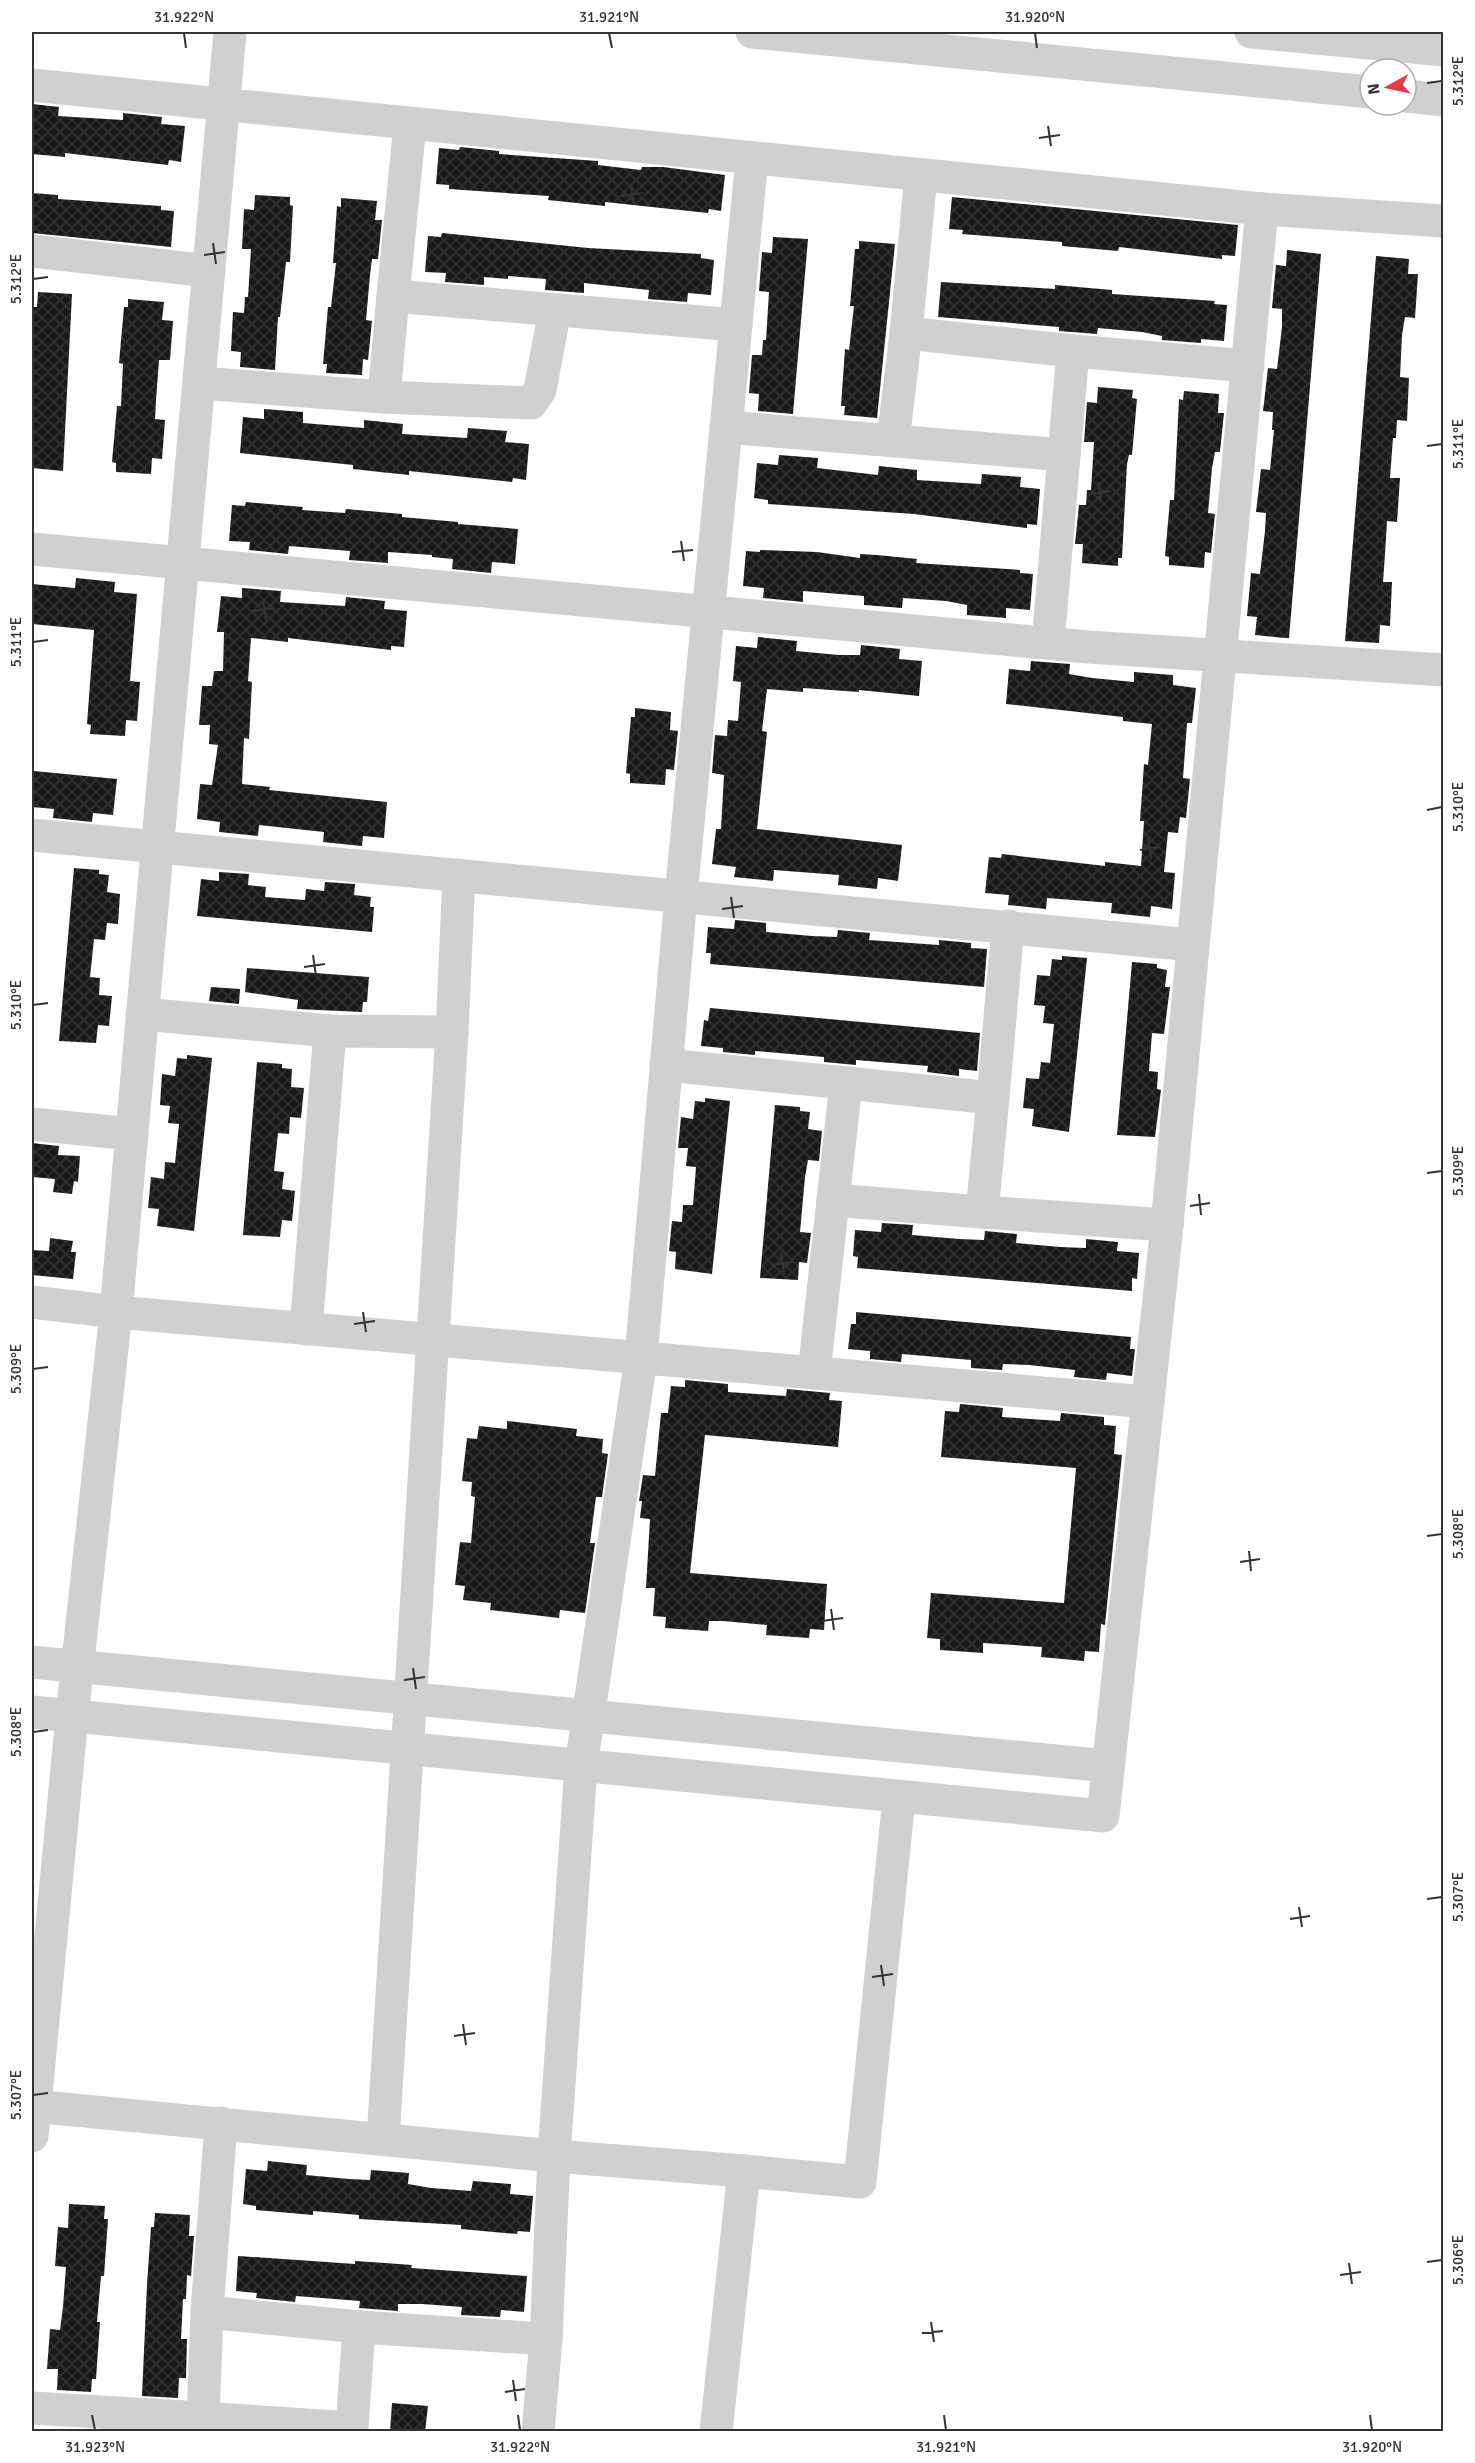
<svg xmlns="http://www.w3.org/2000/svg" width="1475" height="2463" font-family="Signika,sans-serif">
<defs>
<pattern id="building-cross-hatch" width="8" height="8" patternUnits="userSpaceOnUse" patternTransform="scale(1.5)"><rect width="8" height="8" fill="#1a1a1a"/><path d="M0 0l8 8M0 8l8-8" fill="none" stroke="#333"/></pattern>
</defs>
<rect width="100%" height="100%" fill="#fff"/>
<!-- building -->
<g fill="url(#building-cross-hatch)">
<path d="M32 104 59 107 58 116 123 120V113L162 117 161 124 185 126 181 162 169 160 168 165 65 153V157L32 154Z"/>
<path d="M460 147 499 151V154L598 161V165L641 170 642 167H663L725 175 721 211 709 209 708 213 605 202V206L548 200 549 196 449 189V185L436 184 439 148 459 150Z"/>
<path d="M32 193 58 195V199L161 206V210L174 211 171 247 32 233Z"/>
<path d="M255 195 290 197V205L293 206 290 262H286L280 317H278L275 370 240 367 241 352 231 351 233 312 244 313 245 297H248L251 249H242L244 209 254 210Z"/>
<path d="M952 197 1238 225 1235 256 1222 255V259L1119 247 1118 251 1062 246V242L962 234 963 230 949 229Z"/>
<path d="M341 198 377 201 375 220H382L378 259H372L370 275 366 320 372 321 368 360 363 359 362 375 326 373 327 364H323L328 307H331L336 263H333L337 206 341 207Z"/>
<path d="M442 233 588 248 701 254V258L714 260 711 295 688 293 687 302 648 299 649 290 584 283V293L545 290 546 279 508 276V279L484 277V285L445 282 446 273 425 272 428 236 441 237Z"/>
<path d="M773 237 808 239 793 414 758 411 759 394 749 393 752 355H762L763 340H766L769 292 759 291 762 252 772 253Z"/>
<path d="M859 241 895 244 877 418 844 415 845 406H841L845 349 849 350 854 306H850L855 249H859Z"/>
<path d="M1287 250 1321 254 1292 603 1289 638H1284L1255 635 1257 617 1247 616 1251 573 1260 574 1265 531 1266 513 1256 512 1261 469 1270 470 1274 430H1272L1273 412 1263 411 1268 368 1277 369 1282 327V309L1272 308 1276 265 1286 266Z"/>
<path d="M1376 256 1409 259 1408 274H1418L1415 318 1405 317 1402 335 1400 377 1409 378 1407 421 1397 420 1396 438H1393L1390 478H1400L1397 522 1387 521 1385 554 1383 582H1392L1390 626 1380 625 1379 643 1345 641Z"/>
<path d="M941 282 1055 289V285L1112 290V294L1215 301 1214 304 1227 305 1224 341 1201 339V343L1162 340V336L1142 332 1098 328 1097 334 1059 331V327L938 317Z"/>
<path d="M38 292 72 294 63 471 32 468 34 346H32V307H37Z"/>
<path d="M128 299 164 302 162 320 173 321 170 360H159L156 400 155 419 165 420 162 459 152 458 151 474 116 472V463L112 462 117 406H121L123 364 119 363 124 307H128Z"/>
<path d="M1098 387 1133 390 1132 398 1137 399 1132 455H1129L1127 464 1122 558H1118V566L1082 563 1083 544H1075L1079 505H1086L1087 490H1091L1094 442H1084L1087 402 1097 403Z"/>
<path d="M1184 391 1219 394 1218 413H1224L1220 452H1215L1212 468 1208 513 1215 514 1211 553 1205 552 1204 568 1169 565V557L1165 556 1170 500H1174L1179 399 1183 400Z"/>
<path d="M264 409 303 412V423L364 428V420L403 424 402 434 467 438 468 428 507 431 505 442 529 444 526 480 513 478 512 482 409 471V475L380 472 353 469V465L240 453 243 417 264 419Z"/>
<path d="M779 455 818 458 817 468 878 475 879 466 917 470V480L981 484 982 474 1021 477 1020 487 1040 489 1037 525 1027 524V528L914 514 768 504V500L754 498 757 463 778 465Z"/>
<path d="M246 502 303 507 302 510 345 513 346 509 402 514V517L458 522V524L518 529 515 564 492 562 491 573 452 569 453 559 432 557V555L388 552V563L349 560 350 551 289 546 288 554 249 550 250 542 229 541 232 505 245 506Z"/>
<path d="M760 550 817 552 860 558V554L877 555 917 559 916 563 1020 570V573L1033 574 1030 610 1006 608V618L967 615V605L946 601 903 598 902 608 864 605V596L803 591V602L763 598 764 588 743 586 746 551 760 552Z"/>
<path d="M76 578 115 582 114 592 137 594 130 681 140 682 137 721 126 720 125 736 90 734 91 725 87 724 94 630 32 624V584L75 588Z"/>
<path d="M242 588 281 591 280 602 345 606 346 597 385 601 384 609 407 611 404 647 391 646V650L288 638V642L251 638 248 681 252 682 249 739 244 738 242 784 270 787 269 790 387 802 384 838 363 836 362 846 342 844 323 842 324 832 259 825 258 836 219 832 220 822 197 819 200 784 212 785 218 745 209 744 210 725H199L202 686H212L214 671H223L224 632H217L221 596 242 598Z"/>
<path d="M758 637 797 641 796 651 839 655H860L861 645 900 649 899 659 922 661 919 696 859 690V692L803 688V692L767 689 762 731 767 732 757 829 902 845 898 881 878 878 877 889 838 885 839 875 774 870 773 881 734 877 736 867 712 864 716 829H721L724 775 712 773 715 735 727 736 728 720 738 721 741 682 733 681 736 646 757 648Z"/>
<path d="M1031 661 1070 664 1069 674 1092 678 1134 682V672L1173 675V685L1196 688 1192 723H1187L1183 778 1190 779 1186 818 1180 817 1178 833 1168 832 1164 872 1175 873 1172 909 1151 906 1150 917 1111 913 1112 903 1047 898 1046 909 1008 905 1009 895 985 893 989 857 1001 858 1002 854 1105 866V862L1141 866 1144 821H1140L1144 764 1148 765 1152 724 1123 721V717L1006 704 1009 669 1030 671Z"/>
<path d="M635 708 671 712 670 730 678 731 674 770 666 769 665 785 630 783V774L626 773 631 717H635Z"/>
<path d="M34 771 117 779 113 815 93 813 92 822 53 818 54 809 32 807Z"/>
<path d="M74 868 99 870V874L109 875 107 892 120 894 118 924 107 923 105 940 94 939 90 977 100 978 99 995 112 996 109 1026 98 1025 96 1043 59 1041Z"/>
<path d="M219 872 249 874 248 885 266 887 265 897 305 900 306 889 324 891 325 882 355 884 354 895 371 897 370 907H374L372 932 197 916 201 879 219 881Z"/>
<path d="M735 920 766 923V932L812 936 837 937 838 930 870 933 869 940 939 945V940L971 943V948L987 949 984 987 710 964 711 953H706L708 927 734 929Z"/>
<path d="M1062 956 1087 958 1069 1132 1032 1126 1034 1109 1023 1108 1026 1078 1039 1079 1041 1062 1050 1063 1054 1024 1043 1023 1045 1006 1034 1005 1037 975 1050 976 1052 959 1062 960Z"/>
<path d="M1132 962 1157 964V968L1167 970 1165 987H1170L1164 1034 1152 1033 1149 1071 1158 1072 1157 1089 1161 1090 1155 1137 1117 1135Z"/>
<path d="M247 968 369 977 367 1002H363L362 1012 297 1009 298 1000 245 992Z"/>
<path d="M211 987 240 989 239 1004 209 1001Z"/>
<path d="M710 1008 980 1033 977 1071 959 1069V1076L927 1072 928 1066 856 1060V1065L824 1062V1057L755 1051V1055L723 1052V1048L701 1046 704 1020 708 1021Z"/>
<path d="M187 1055 212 1058 194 1231 157 1226 159 1209 148 1208 151 1177 164 1179 165 1162 175 1163 179 1124 168 1123 170 1106 160 1105 162 1074 175 1076 177 1058 187 1059Z"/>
<path d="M257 1062 282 1064V1068L292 1069 291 1087 304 1088 301 1118 290 1117 289 1134 278 1133 274 1171 284 1172 282 1189 295 1191 292 1221 282 1220 280 1237 243 1235Z"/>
<path d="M705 1098 730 1101 712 1274 675 1269 676 1252 669 1251 672 1221 682 1222 683 1205H693L696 1167 686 1166 688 1148H678L681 1117 693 1119 695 1101 705 1102Z"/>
<path d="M775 1105 800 1107V1111L810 1112 808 1129 822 1131 819 1161 808 1160 805 1177 800 1232 811 1233 807 1263 799 1262 798 1280 760 1278Z"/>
<path d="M32 1143 59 1146 58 1155 80 1156 78 1182 74 1181 72 1194 53 1192 55 1179 32 1177Z"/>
<path d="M882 1223 913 1225 912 1235 959 1239 984 1240 985 1231 1017 1234 1016 1243 1060 1247 1086 1248V1239L1118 1242 1117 1251 1139 1253 1137 1279 1132 1278V1291L857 1268 858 1257 853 1256 855 1230 881 1232Z"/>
<path d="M50 1238 73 1241 71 1252H76L73 1279 32 1275V1250L49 1251Z"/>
<path d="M856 1312 1131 1337 1130 1349H1135L1132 1376 1107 1373 1106 1380 1074 1377 1075 1370 1029 1365 1003 1364 1002 1370 971 1368V1360L902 1354 901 1362 870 1359V1351L848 1349 851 1324H856Z"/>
<path d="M685 1380 728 1384V1392L786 1396 787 1389 830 1393 829 1400 842 1401 838 1447 705 1435 690 1573 827 1584 824 1630 810 1629 809 1638 766 1635 767 1625 723 1621H709L708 1631 665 1628 666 1617 653 1616 655 1588H646L650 1519 640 1518 642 1501H639L643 1475 655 1476 661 1413H668L671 1386 685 1387Z"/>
<path d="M960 1404 1003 1408 1002 1417 1060 1421 1061 1413 1104 1417V1425L1116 1426 1114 1454 1122 1455 1105 1625 1101 1624 1099 1652 1085 1651 1084 1661 1041 1657 1042 1647 983 1643V1653L940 1650V1639L927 1638 931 1593 1064 1603 1076 1468 941 1457 945 1411 959 1412Z"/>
<path d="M507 1421 577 1429 576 1436 603 1439 602 1453 608 1454 602 1497H596L590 1543H595L585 1613 560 1610 559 1618 490 1610 491 1603 463 1600 465 1586 455 1585 460 1542 471 1543 475 1497 471 1496 472 1482 462 1481 467 1438 477 1439 479 1426 507 1429Z"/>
<path d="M268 2161 307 2165 306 2175 349 2179 370 2180 371 2170 409 2173 408 2184 431 2188 471 2191 473 2181 511 2184 510 2194 533 2196 530 2232 518 2231 517 2234 461 2229V2225L359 2219V2215L313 2211V2215L256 2210V2206L243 2204 246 2169 267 2171Z"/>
<path d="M69 2204 105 2206 104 2219H108L104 2276H101L97 2322H100L96 2379H92L91 2392 57 2390 58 2369H47L50 2329 60 2330 63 2307 66 2267 55 2266 58 2227 68 2228Z"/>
<path d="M155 2213 190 2215 189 2236H194L191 2276 187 2275 186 2299H183L181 2339H187L186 2378H179L178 2398 142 2396 147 2284 151 2227H154Z"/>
<path d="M238 2256 355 2264V2261L385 2263 412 2265 411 2268 527 2276 524 2312 501 2310 500 2317 461 2315 462 2307 422 2304H398V2311L359 2308 360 2301 296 2296 295 2302 256 2298 257 2293 236 2291Z"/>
<path d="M392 2403 428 2406 425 2432H390Z"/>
</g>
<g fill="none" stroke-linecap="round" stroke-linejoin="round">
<!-- minor -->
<g stroke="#d0d0d0" stroke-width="33">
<path d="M752 32 1370 92"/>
<path d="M1251 32 1444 50"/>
<path d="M32 85 1262 209 1444 221"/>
<path d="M1406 96 1444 100"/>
<path d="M410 124 393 296 736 325"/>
<path d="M32 251 209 271"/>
<path d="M1073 351 1248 366"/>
<path d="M199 383 384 397 393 296"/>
<path d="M384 397 531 403 540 390 555 310"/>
<path d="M726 427 1064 455 1073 351 906 333 921 175"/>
<path d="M893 441 906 333"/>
<path d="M32 549 1088 647 1444 670"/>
<path d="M1048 643 1064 455"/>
<path d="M32 835 1192 945"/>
<path d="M142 1014 330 1031 452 1032 459 875"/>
<path d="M666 1065 846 1083 814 1373"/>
<path d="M993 1098 1008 926"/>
<path d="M32 1124 132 1134"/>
<path d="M833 1200 982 1212 993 1098 846 1083"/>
<path d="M982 1212 1167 1225"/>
<path d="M32 1302 116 1312 1148 1402"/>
<path d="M306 1329 330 1031"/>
<path d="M32 1662 1108 1766"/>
<path d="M32 1712 1103 1816 1167 1225 1262 209"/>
<path d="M32 2106 554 2156 744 2171"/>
<path d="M32 2136 72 1716 116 1312 230 32"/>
<path d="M383 2139 452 1032"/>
<path d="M207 2312 359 2327 352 2428 203 2418 207 2312 221 2123"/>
<path d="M359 2327 546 2339"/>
<path d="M32 2408 203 2418"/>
<path d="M538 2432 546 2339 554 2156 581 1766 641 1358 681 896 752 158"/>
<path d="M716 2432 744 2171 860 2182 899 1798"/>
</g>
</g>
<!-- ticks -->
<path fill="none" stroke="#333" stroke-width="2" d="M184 33 186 48M609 33 612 48M1035 33 1037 48M1427 83 1442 81M1048 126 1051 146M1039 138 1060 135M631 184 634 205M622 196 643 193M213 243 216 264M204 255 225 252M33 279 48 277M1427 446 1442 444M1098 482 1101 503M1089 494 1110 491M681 541 684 561M672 552 693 550M263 599 266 620M254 611 275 608M33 642 48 640M1427 810 1442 807M1148 838 1151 859M1140 850 1160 847M731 897 734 918M722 909 743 906M313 955 316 976M304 967 325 964M33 1005 48 1003M1427 1173 1442 1171M1199 1194 1201 1215M1190 1206 1210 1203M781 1253 784 1274M772 1265 793 1262M363 1312 366 1332M354 1324 375 1321M33 1369 48 1367M1427 1536 1442 1534M1249 1551 1251 1571M1240 1562 1260 1559M831 1609 834 1630M822 1621 843 1618M413 1668 416 1689M404 1680 425 1677M33 1732 48 1730M1427 1899 1442 1897M1299 1907 1302 1927M1290 1919 1310 1916M881 1965 884 1986M872 1977 893 1974M463 2024 466 2045M454 2036 475 2033M33 2095 48 2093M1427 2262 1442 2260M1349 2263 1352 2284M1340 2275 1361 2272M931 2322 934 2342M922 2333 943 2331M513 2380 516 2401M505 2392 525 2389M92 2415 95 2430M518 2415 520 2430M944 2415 946 2430M1370 2415 1372 2430"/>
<!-- border -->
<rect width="1475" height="2463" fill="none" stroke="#ffffff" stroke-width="66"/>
<!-- north arrow -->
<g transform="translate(1388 87) rotate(262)"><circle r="28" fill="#ffffff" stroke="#adadad" stroke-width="1.5"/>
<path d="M0-4.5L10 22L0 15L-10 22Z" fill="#e63946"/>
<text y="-9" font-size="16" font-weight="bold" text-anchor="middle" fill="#333333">N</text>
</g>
<rect x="33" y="33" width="1409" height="2397" fill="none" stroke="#333" stroke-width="2"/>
<g font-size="15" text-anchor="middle" fill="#333">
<text x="184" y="22">31.922°N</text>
<text x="609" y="22">31.921°N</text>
<text x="1035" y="22">31.920°N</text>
<text transform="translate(1458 81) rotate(-90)" y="5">5.312°E</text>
<text transform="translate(16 279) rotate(-90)" y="5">5.312°E</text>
<text transform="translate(1458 444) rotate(-90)" y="5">5.311°E</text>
<text transform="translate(16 642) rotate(-90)" y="5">5.311°E</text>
<text transform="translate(1458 807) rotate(-90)" y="5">5.310°E</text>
<text transform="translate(16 1005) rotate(-90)" y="5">5.310°E</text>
<text transform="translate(1458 1171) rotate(-90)" y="5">5.309°E</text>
<text transform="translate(16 1369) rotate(-90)" y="5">5.309°E</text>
<text transform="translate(1458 1534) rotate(-90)" y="5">5.308°E</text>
<text transform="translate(16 1732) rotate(-90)" y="5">5.308°E</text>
<text transform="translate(1458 1897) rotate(-90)" y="5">5.307°E</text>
<text transform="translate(16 2095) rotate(-90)" y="5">5.307°E</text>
<text transform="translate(1458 2260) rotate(-90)" y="5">5.306°E</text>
<text x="95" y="2452">31.923°N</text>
<text x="520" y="2452">31.922°N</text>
<text x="946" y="2452">31.921°N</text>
<text x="1372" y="2452">31.920°N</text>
</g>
</svg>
